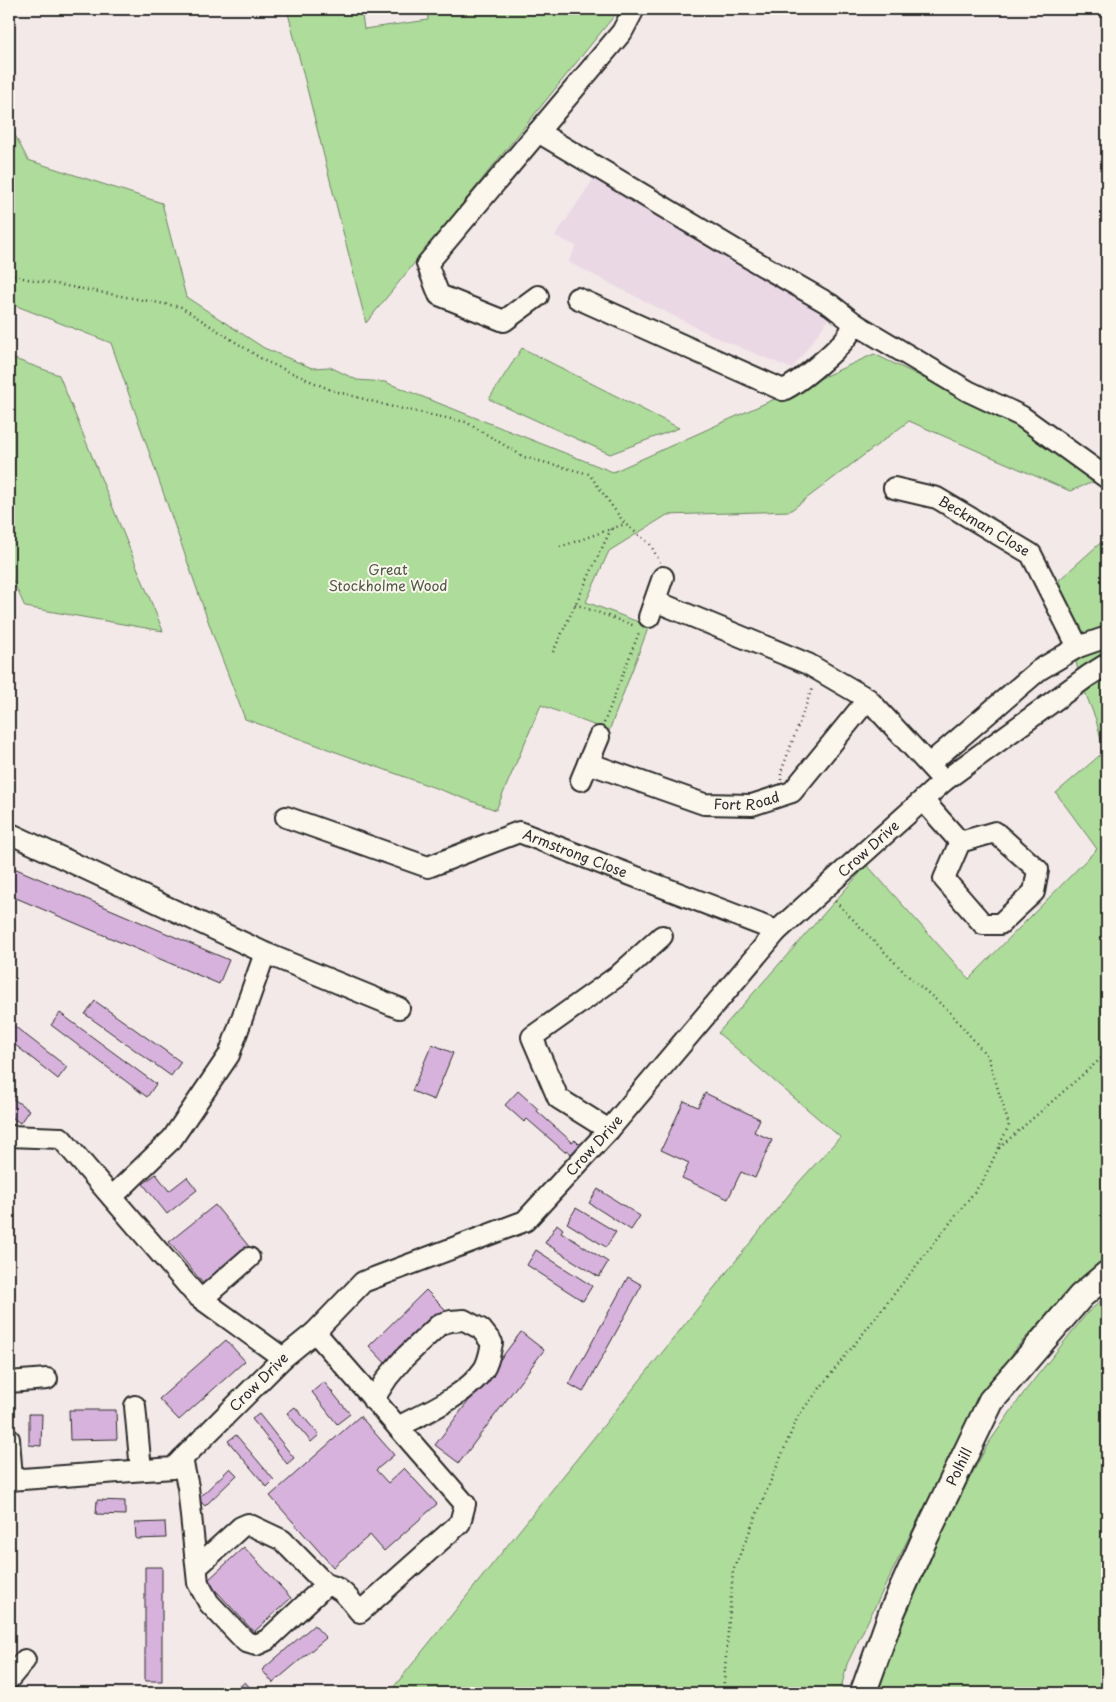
<svg xmlns="http://www.w3.org/2000/svg" width="1116" height="1702" viewBox="0 0 1116 1702" font-family="'Playpen Sans',sans-serif">
<style>
.built{fill:#ebd8e5}
.green{fill:#aedc9b;stroke:#6c8463}
.building{fill:#d6b2dc;stroke:#2b2b2b}
.lines{fill:none;stroke-linecap:round;stroke-linejoin:round}
.minor-casing{stroke:#2b2b2b;stroke-width:24}
.major-casing{stroke:#2b2b2b;stroke-width:29}
.path{stroke:#2b2b2b;stroke-width:2.5;stroke-dasharray:1 4;stroke-linecap:butt}
.minor{stroke:#fbf7ec;stroke-width:20}
.major{stroke:#fbf7ec;stroke-width:25}
.labels{text-anchor:middle;stroke-width:4;stroke-linejoin:round;paint-order:stroke}
.street-label{font-size:14px;fill:#2b2b2b;stroke:#fbf7ec}
.park-label{font-size:14px;fill:#4c5747;stroke:#fbf7ec}
</style>
<rect width="100%" height="100%" fill="#f4e9e9"/>
<filter id="ink" filterUnits="userSpaceOnUse"><feTurbulence type="fractalNoise" baseFrequency=".02" numOctaves="2"/><feDisplacementMap in="SourceGraphic" scale="10" xChannelSelector="R" yChannelSelector="G"/><feConvolveMatrix kernelMatrix="1 2 1 2 8 2 1 2 1" color-interpolation-filters="sRGB"/></filter>
<g filter="url(#ink)">
<path class="built" d="M597,174L832,315L792,369L715,337L568,262L576,246L555,236Z"/>
<path class="green" d="M287,9H361L364,29L428,20L427,9H618L614,16L366,323Z
M9,124L28,160L162,203L186,297L264,348L312,368L330,367L357,380L385,382L613,472L874,354L1107,466V477L1070,491L909,421L790,511L667,515L609,551L586,602L649,626L609,731L541,705L496,810L245,719L213,635L111,343L9,303Z
M522,348L679,428L610,454L489,399Z
M9,357L59,375L163,631L25,607L9,572Z
M1107,537V653L1078,671L1059,580Z
M1107,678V1258L1075,1285L1016,1348L965,1430L908,1539L847,1664L840,1693H389L799,1182L840,1137L718,1033L867,865L969,979L1097,849L1056,793L1106,750L1101,740L1096,720L1085,692Z
M1107,1296V1693H874L911,1601L953,1509L988,1444L1025,1391L1087,1313Z"/>
<path class="building" d="M14,868L229,960L219,984L9,895V881Z
M95,1001L181,1062L171,1076L85,1014Z
M60,1013L156,1084L147,1097L51,1025Z
M9,1022L67,1067L58,1079L9,1040Z
M432,1044L453,1053L434,1100L412,1091Z
M518,1091L538,1109L537,1111L572,1142L575,1140L581,1146L573,1155L566,1150L565,1152L527,1119L524,1122L505,1105Z
M705,1093L760,1119L754,1132L772,1140L755,1178L741,1172L728,1199L682,1178L689,1163L661,1150L684,1101L698,1107Z
M9,1096L29,1110L20,1123L9,1115Z
M156,1174L169,1191L187,1177L197,1190L167,1214L143,1184Z
M598,1189L640,1216L631,1230L589,1203Z
M215,1205L251,1249L205,1286L169,1242Z
M576,1208L616,1232L606,1247L567,1223Z
M557,1224L563,1229L561,1232L608,1262L599,1277L545,1243Z
M536,1250L592,1286L583,1301L527,1265Z
M628,1277L642,1285L583,1392L569,1384Z
M426,1290L447,1311L389,1367L369,1346Z
M521,1332L544,1350L459,1463L435,1445Z
M226,1340L245,1361L179,1420L159,1399Z
M324,1382L350,1414L337,1424L312,1392Z
M295,1407L319,1435L311,1442L287,1413Z
M69,1410H116L117,1439L70,1440Z
M29,1414H42L41,1446L29,1445Z
M259,1414L294,1458L287,1464L252,1419Z
M360,1416L394,1455L376,1470L388,1483L404,1468L437,1504L384,1551L370,1535L333,1567L270,1496Z
M236,1435L274,1480L267,1487L228,1441Z
M230,1468L237,1475L205,1506L198,1499Z
M97,1500L125,1501V1515L96,1514Z
M165,1522L166,1538L136,1539L135,1523Z
M244,1547L291,1598L254,1632L207,1581Z
M145,1567H162V1681H145Z
M314,1625L326,1638L273,1683L262,1670Z
M245,1682L255,1693H232Z"/>
<g class="lines">
<g class="minor-casing">
<g id="minor">
<path d="M538,132L739,252L831,305L854,323C852,326 851,330 849,334C839,349 799,383 783,390L577,298"/>
<path d="M538,296L504,321L439,295L427,264L622,32L634,9"/>
<path d="M854,323L968,391L1021,416L1107,478"/>
<path id="s1" d="M894,488L937,498L1031,554L1078,647"/>
<path d="M655,601L808,664L868,699L944,781"/>
<path d="M649,617L663,577"/>
<path id="s2" d="M588,763L704,804L752,805L792,792L868,699"/>
<path d="M929,764L1039,670L1078,647L1107,637"/>
<path d="M581,780L599,737"/>
<path d="M923,800L960,842"/>
<path id="s3" d="M286,817L428,867L519,832L777,931"/>
<path d="M995,832L1038,870L1034,892L1000,924H983L944,879L960,842Z"/>
<path d="M9,833L265,953"/>
<path d="M609,1130L558,1098L532,1037L619,975L662,936"/>
<path d="M9,1136L61,1138L196,1295L283,1358"/>
<path d="M112,1197L172,1139L229,1055L265,953L399,1008"/>
<path d="M202,1299L249,1258"/>
<path d="M9,1382L47,1379"/>
<path d="M373,1400L388,1377L404,1358L440,1324L451,1321L464,1320L481,1329L492,1343C490,1352 489,1361 484,1369C466,1396 426,1412 398,1427"/>
<path d="M135,1406L141,1470"/>
<path d="M9,1439L12,1479"/>
<path d="M182,1459L188,1487L198,1583L209,1603L246,1642L256,1645L267,1640L326,1585C341,1585 351,1602 360,1612L460,1523L465,1504L315,1332"/>
<path id="s4" d="M9,1480L173,1468L283,1358L315,1332L363,1282L525,1221L609,1130L777,931L944,781L1088,676L1107,664"/>
<path d="M197,1567L241,1527L248,1524L282,1540L326,1585"/>
<path d="M9,1679L25,1660"/>
</g>
</g>
<g class="major-casing">
<g id="major">
<path id="s5" d="M863,1693L892,1612L924,1540L991,1401L1081,1296L1107,1274"/>
</g>
</g>
<path class="path" d="M9,273L17,277L181,307L265,361L331,390L393,407L466,422L524,457L589,474L625,524L650,544L660,562
M560,547L625,524
M575,604L635,626
M553,652L611,529
M604,723L640,630
M781,780V772L813,686
M999,1148L1105,1055L1107,1050
M723,1693L733,1571L798,1416L983,1181L1009,1125L988,1057L948,1010L907,975L835,901"/>
<use href="#minor" class="minor"/>
<use href="#major" class="major"/>
</g>
</g>
<g class="labels">
<g class="street-label">
<text dy="5" stroke="none"><textPath href="#s1" startOffset="99">Beckman Close</textPath></text>
<text dy="5" stroke="none"><textPath href="#s2" startOffset="166">Fort Road</textPath></text>
<text dy="5" stroke="none"><textPath href="#s4" startOffset="1111">Crow Drive</textPath></text>
<text dy="5" stroke="none"><textPath href="#s3" startOffset="308">Armstrong Close</textPath></text>
<text dy="5" stroke="none"><textPath href="#s4" startOffset="706">Crow Drive</textPath></text>
<text dy="5" stroke="none"><textPath href="#s4" startOffset="286">Crow Drive</textPath></text>
<text dy="5" stroke="none"><textPath href="#s5" startOffset="246">Polhill</textPath></text>
</g>
<g class="park-label">
<text x="388" y="575">Great<tspan x="388" dy="16">Stockholme Wood</tspan></text>
</g>
</g>
<rect width="1116" height="1702" fill="none" stroke="#fbf7ec" stroke-width="30"/>
<rect x="15" y="15" width="1086" height="1672" fill="none" stroke="#2b2b2b" stroke-width="2" filter="url(#ink)"/>
</svg>
